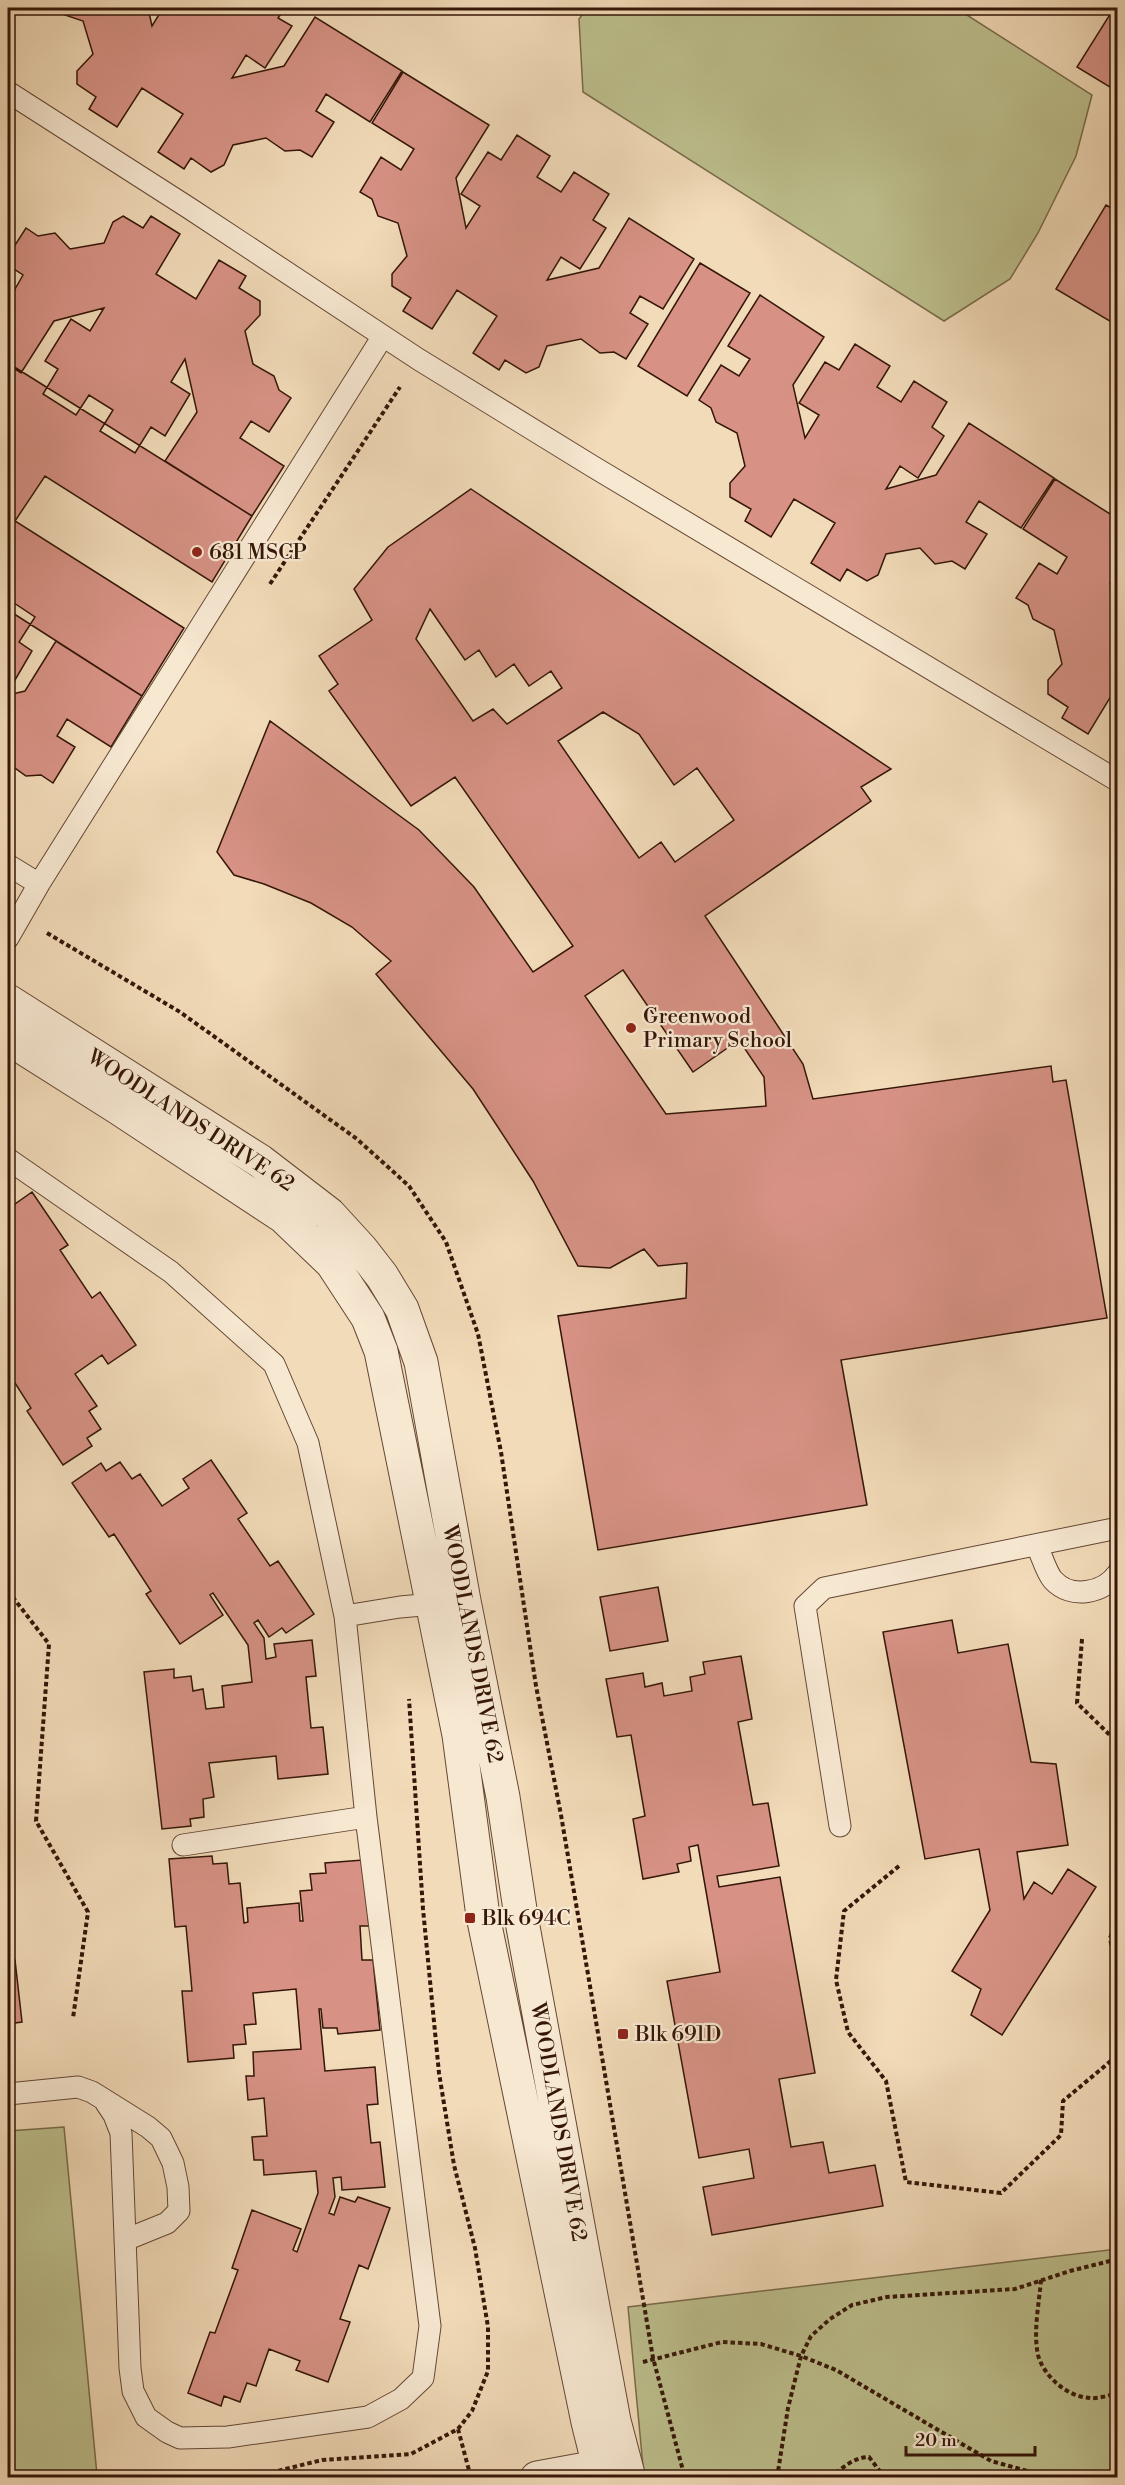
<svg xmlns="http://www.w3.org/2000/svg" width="1125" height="2485" viewBox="0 0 1125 2485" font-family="'Libre Bodoni',serif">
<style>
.green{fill:#bdc08e;stroke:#796b4b;stroke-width:1.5}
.building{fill:#d79285;stroke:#351608;stroke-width:1.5;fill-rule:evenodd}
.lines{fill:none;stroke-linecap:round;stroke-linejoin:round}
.service-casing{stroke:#644734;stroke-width:23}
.minor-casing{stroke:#644734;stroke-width:35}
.path{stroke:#351608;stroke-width:4;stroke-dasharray:4.5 3;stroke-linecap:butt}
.service{stroke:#f7e8d2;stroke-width:21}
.minor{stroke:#f7e8d2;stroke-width:33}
.poi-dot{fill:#8f2418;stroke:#f7e8d2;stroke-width:2}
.labels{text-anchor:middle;stroke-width:4.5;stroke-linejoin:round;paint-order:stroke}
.poi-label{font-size:21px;fill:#351608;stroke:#f7e8d2;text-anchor:start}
.street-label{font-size:21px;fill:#351608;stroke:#f7e8d2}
</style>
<rect width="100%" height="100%" fill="#f2dbb9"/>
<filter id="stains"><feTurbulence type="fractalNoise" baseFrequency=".00333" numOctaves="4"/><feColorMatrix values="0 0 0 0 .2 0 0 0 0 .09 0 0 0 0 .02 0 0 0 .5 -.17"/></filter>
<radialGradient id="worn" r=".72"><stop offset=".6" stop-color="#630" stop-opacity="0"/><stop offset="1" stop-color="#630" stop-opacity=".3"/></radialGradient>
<path class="green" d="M587,8H956L1092,95L1076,156L1038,233L1010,279L944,321L583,92L579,19Z
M64,2127L97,2475L8,2477V2131Z
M1117,2249V2477H644L628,2307Z"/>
<path class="building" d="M60,8H148L152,26L163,8H285L278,18L292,26L265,68L246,55L232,78L284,66L315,17L402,71L370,122L326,94L316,111L334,122L312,157L300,150L285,151L266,138L233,145L224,165L211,172L191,158L184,169L158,152L183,114L142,88L117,127L89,109L96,97L77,84V71L93,54L83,21L62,14Z
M1114,8H1118V92L1077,67Z
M403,72L489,125L456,178L466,228L480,206L461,194L488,152L501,160L517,135L550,156L537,177L561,192L574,172L609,194L593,220L606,228L580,269L561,257L547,280L599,268L629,218L694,259L663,309L640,296L630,313L648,324L626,359L614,352L600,353L581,339L547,346L539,367L526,373L505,360L499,370L473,353L497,316L457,290L432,329L403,311L411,298L392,286V274L407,256L398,223L378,216L372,199L360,192L381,157L401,170L414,149L372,123Z
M1106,205L1118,212V326L1056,289Z
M123,216L143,228L151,216L180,234L156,274L196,299L219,260L246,276L239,288L260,301V315L245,331L253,364L274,376L279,390L291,398L269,432L251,421L240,438L284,466L252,516L165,461L197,412L185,359L171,382L190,394L165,436L151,427L135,453L100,431L113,410L89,395L76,415L43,394L58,369L45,361L71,319L90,331L104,308L54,321L21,373L8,364V294L11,296L23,275L8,265V256L26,228L38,236L55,233L70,249L104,243L113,222Z
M700,263L750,293L687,396L638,366Z
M760,295L824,337L793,385L805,438L819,415L799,403L825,362L839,370L855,344L890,366L877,387L901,402L914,381L947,402L932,427L944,436L918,478L900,466L886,489L936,475L969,423L1054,478L1021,528L979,501L966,522L987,534L965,569L952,561L935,564L920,548L886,554L878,575L867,581L847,569L840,581L811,563L835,523L794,499L771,537L745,521L751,509L730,497V483L745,466L737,433L716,422L711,408L699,400L721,365L739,376L750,359L728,346Z
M8,363L252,516L212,582L45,476L15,521L184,628L142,696L8,610Z
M1055,479L1118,519V572L1110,583L1118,615V700L1111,696L1088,734L1062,718L1068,707L1048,694V680L1062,664L1054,630L1033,619L1028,605L1016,598L1039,563L1057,574L1067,557L1023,529Z
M471,489L891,769L861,787L871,801L705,916L803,1064L813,1099L1051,1066L1053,1082L1066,1080L1107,1318L841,1360L867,1505L598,1550L558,1316L686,1298L687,1263L658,1266L644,1249L610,1268L578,1266L533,1181L473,1089L376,974L391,961L352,927L311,903L264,884L234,875L217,852L270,721L419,830L474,887L533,972L573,946L455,777L411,806L329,691L338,684L319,656L372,620L354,589L388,547ZM430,609L465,660L479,650L496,677L514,664L529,686L551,671L562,688L507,724L493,709L473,721L416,639ZM603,712L639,734L674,785L697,768L734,820L675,862L661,842L639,858L558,741ZM623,970L693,1072L739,1040L764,1077L766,1106L666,1114L585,996Z
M8,599L35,617L19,642L32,651L8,692Z
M56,641L142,696L111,747L67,719L57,736L75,747L53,783L41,775L26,776L8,763V695L25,691Z
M32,1192L68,1245L60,1250L92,1298L100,1292L136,1345L108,1364L102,1355L75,1374L97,1406L89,1411L101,1429L87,1438L92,1446L63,1465L27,1411L31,1408L8,1372V1292L10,1296L13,1294L8,1285V1209Z
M211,1460L247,1513L238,1519L270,1566L278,1561L314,1614L286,1633L282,1628L269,1637L258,1620L254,1623L264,1638L266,1659L276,1657L274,1644L312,1640L316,1676L306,1677L311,1728L323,1727L328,1774L278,1779L276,1756L209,1763L214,1797L203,1799L204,1817L190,1819L191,1826L162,1829L144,1672L174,1669V1678L191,1676L193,1691L203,1689L206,1709L224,1707L222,1686L252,1682L248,1645L213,1593L210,1595L223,1615L180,1644L146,1594L151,1591L114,1534L109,1537L72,1483L101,1463L106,1471L120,1462L132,1479L140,1474L162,1506L189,1488L183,1479Z
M658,1587L668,1641L610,1651L600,1597Z
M952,1620L958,1653L1008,1644L1031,1762L1056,1764L1068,1845L1017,1852L1024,1899L1034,1882L1052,1894L1068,1869L1096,1887L1002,2035L971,2015L981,1989L952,1971L990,1910L979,1849L925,1859L883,1632Z
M741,1656L752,1719L738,1722L753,1805L768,1803L779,1866L717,1876L719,1887L780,1877L815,2073L779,2079L791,2147L823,2142L829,2173L875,2165L883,2206L712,2235L703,2187L754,2178L749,2149L699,2158L667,1981L720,1972L698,1845L689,1847L691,1861L677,1864L679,1872L643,1879L633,1819L645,1816L631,1735L617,1737L606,1679L643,1673L645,1687L662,1683L664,1696L692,1691L690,1677L705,1674L703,1662Z
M212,1856L213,1864L227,1863L229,1884L240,1883L244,1923L248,1922L247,1908L299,1903L300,1921H303L300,1891L312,1890L310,1874L326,1873L325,1863L363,1860L369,1926H360L362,1960H373L380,2030L338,2034L337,2028H323L321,2009H319L325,2071L375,2067L378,2104L367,2105L371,2143L380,2142L385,2187L342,2190L341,2177L333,2178L335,2197L329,2213L334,2215L340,2197L355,2202L358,2197L390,2208L368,2269L359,2265L340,2319L350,2322L328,2382L296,2370L300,2361L269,2349L256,2386L247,2383L240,2402L224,2396L221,2406L188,2393L210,2332L215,2333L238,2270L232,2268L252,2210L301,2229L293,2250L297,2252L318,2193L316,2171L264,2175L263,2160H254L252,2137L267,2136L264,2098L248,2100L246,2076H254L253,2052L301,2049L296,1989L253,1993L256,2024L244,2025L246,2044L233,2045L234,2058L188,2062L182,1991H192L186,1926L175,1927L169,1859Z
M8,1960H15L22,2022L8,2024Z"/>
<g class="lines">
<g class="service-casing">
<path id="service" d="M8,92L189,208L418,359L592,466L1118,781
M8,865L39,884
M8,938L39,884L383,336
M8,1159L171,1272L274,1364L308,1443L345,1616L366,1817L430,2326L423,2378L401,2399L368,2417L228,2437L180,2438L167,2432L146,2417L133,2391L130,2368L121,2133L114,2115L106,2103
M1037,1546C1042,1556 1046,1572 1053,1580C1071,1600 1104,1593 1118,1573
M345,1616L400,1607L445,1603
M840,1826L805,1606L824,1588L1118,1528
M183,1845L366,1817
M8,2094L78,2087L92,2092L148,2127L161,2138L173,2163L178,2187L179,2211L167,2223L125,2240"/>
</g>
<g class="minor-casing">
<path id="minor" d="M8,1001L260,1161L329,1214L361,1249L382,1276L402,1309L421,1362L464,1601L503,1797L521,1916L614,2421L629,2478
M8,1038L117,1107L284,1217L332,1263L368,1318L381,1351L459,1735L483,1916L588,2422L602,2478
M537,2478L619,2463"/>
</g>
<path class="path" d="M270,584L400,387
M47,933L180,1012L357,1139L409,1186L446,1242L478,1334L501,1452L536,1686L561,1815L653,2358L685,2478
M8,1591L49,1644L36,1821L88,1912L73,2018
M1082,1639L1077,1703L1118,1743
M899,1866L844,1911L836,1980L848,2032L886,2081L906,2182L1001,2193L1061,2135L1063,2101L1118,2055
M1118,1920L1110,1938L1118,1982
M1041,2280C1039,2305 1033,2331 1038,2355C1044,2377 1068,2397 1090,2398C1098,2399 1110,2395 1118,2393
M643,2362L722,2342L761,2344L801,2356L836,2370L991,2461L1031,2472L1062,2478
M458,2429L471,2478
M249,2478L322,2460L411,2454L458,2429L472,2411L488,2371V2327L475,2248L454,2165L439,2073L423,1909L409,1699
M777,2478L788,2408L801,2356L811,2336L830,2319L852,2305L887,2297L1015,2289L1070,2271L1118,2259
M830,2478C842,2468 854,2457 869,2457L885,2478
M1083,2478H1114"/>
<use href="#service" class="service"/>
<use href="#minor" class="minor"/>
</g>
<g class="poi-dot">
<circle cx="197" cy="552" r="6"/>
<circle cx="631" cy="1028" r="6"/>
<rect x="464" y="1912" width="12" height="12" rx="3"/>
<rect x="617" y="2028" width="12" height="12" rx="3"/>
</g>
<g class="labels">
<g class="poi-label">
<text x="209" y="559">681 MSCP</text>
<text x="643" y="1023">Greenwood<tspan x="643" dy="24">Primary School</tspan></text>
<text x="482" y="1925">Blk 694C</text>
<text x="635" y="2041">Blk 691D</text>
</g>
<g class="street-label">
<text transform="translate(191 1120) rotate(33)" y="7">WOODLANDS DRIVE 62</text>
<text transform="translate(473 1644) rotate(79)" y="7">WOODLANDS DRIVE 62</text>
<text transform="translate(559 2122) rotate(80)" y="7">WOODLANDS DRIVE 62</text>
</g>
</g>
<rect width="1125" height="2485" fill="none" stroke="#f2dbb9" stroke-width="30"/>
<rect x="9" y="9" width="1107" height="2467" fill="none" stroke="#351608" stroke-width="3"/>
<rect x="15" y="15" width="1095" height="2455" fill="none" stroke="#351608" stroke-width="1.5"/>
<path d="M906 2446v9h129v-9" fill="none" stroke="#351608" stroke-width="3"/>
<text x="915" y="2446" font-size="18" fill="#351608" stroke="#f7e8d2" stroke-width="4.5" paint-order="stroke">20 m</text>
<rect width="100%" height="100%" filter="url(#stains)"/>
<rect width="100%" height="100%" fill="url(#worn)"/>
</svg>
